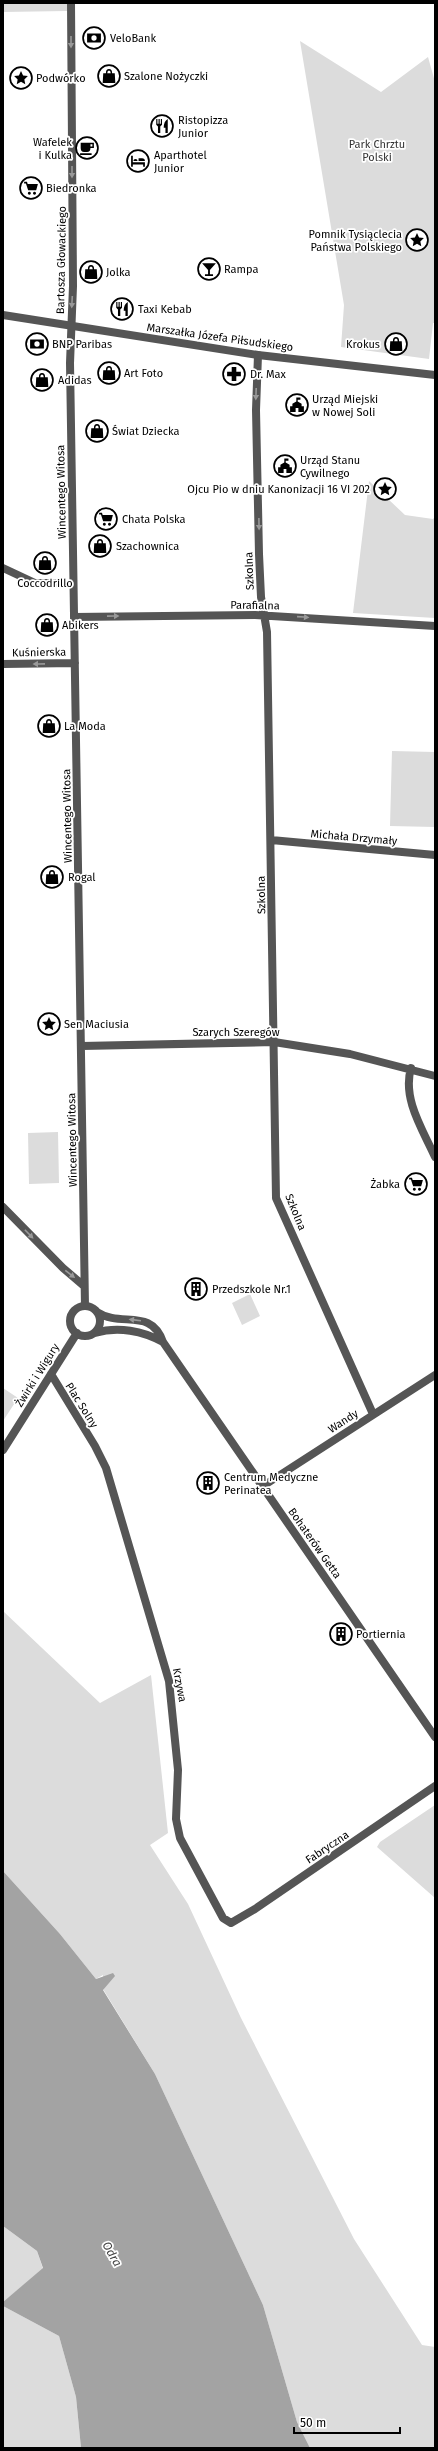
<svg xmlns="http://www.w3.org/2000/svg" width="438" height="2451" viewBox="0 0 438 2451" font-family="'Fira Sans',sans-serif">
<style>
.green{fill:#dcdcdc}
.water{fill:#a3a3a3}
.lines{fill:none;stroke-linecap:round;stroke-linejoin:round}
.pedestrian{stroke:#555;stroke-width:8}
.minor{stroke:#555;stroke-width:8}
.tertiary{stroke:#555;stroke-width:8}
.oneway{fill:#999}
.labels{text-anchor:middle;stroke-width:3.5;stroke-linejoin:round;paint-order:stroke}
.poi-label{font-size:11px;fill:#000;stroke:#fff;text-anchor:start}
.park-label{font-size:11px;fill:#333;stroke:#fff}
.street-label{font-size:11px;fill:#000;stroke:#fff}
.water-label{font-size:12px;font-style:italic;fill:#444;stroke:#fff}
</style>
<rect width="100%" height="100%" fill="#fff"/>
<path class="green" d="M3,3H67V11L3,12Z
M300,41L381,92L428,57L435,82V323H433L429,359L341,347L344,305Z
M369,481L405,515L433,519L435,517V618L353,613Z
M392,751L435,752V827L390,826Z
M58,1132L59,1183L29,1184L28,1133Z
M250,1294L260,1316L242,1325L232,1303Z
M3,1388L18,1398L3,1421Z
M3,1611L100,1703L151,1675L168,1833L150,1845L188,1904L241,2018L354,2239L422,2345L435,2347V2448H310L297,2422L263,2305L155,2074L103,1989V1975L96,1979L60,1934L3,1871Z
M435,1805V1898L377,1847L380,1842Z
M3,2226L37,2251L43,2269L3,2302Z
M3,2306L59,2336L76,2397L81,2448H3Z"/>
<path class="water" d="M3,1871L60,1934L96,1979L113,1973L115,1976L103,1990L155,2074L263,2305L297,2422L310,2448H81L76,2397L59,2336L3,2306V2302L43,2268L37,2251L3,2226Z"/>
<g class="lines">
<path class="pedestrian" d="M3,568L35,583H58"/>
<path class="minor" d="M71,3L73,286L70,363L85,1306
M258,355L256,410L259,554L261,597L267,632L276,1198L373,1414
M74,617L255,615L435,626
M3,664L75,663
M271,840L435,855
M82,1046L274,1042L350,1054L435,1076
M411,1068C402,1099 423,1130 435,1157
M3,1207L63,1268L84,1286
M70 1321a15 15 0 1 1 30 0a15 15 0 1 1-30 0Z
M97,1312C121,1328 151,1307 163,1342L435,1737
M95,1333C118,1326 143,1331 163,1342
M51,1374L95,1446L106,1468L169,1681L178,1770L176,1819L180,1838L223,1918L231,1923L255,1909L435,1786
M3,1450L77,1333
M263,1486L435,1375"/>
<path class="tertiary" d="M3,315L258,355L435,375"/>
</g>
<defs><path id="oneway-solid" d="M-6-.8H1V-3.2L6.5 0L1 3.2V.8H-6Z"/></defs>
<g class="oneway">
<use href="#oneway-solid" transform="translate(71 42) rotate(90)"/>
<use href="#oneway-solid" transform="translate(72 172) rotate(90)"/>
<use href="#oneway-solid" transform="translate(72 302) rotate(93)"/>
<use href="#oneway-solid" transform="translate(256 394) rotate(92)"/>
<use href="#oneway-solid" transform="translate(259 524) rotate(89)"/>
<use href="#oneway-solid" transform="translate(113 616) rotate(-1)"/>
<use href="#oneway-solid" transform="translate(303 617) rotate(4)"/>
<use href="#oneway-solid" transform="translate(39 664) rotate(179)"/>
<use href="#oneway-solid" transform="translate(29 1234) rotate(46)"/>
<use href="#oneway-solid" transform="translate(70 1274) rotate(38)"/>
<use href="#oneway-solid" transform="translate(135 1320) rotate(-173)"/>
</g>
<defs>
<g id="bank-ring" transform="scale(1.15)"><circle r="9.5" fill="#fff" stroke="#000" stroke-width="1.5"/><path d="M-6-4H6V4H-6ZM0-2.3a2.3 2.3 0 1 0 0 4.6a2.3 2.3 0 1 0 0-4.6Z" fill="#000"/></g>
<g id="shop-ring" transform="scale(1.15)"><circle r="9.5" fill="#fff" stroke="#000" stroke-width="1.5"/><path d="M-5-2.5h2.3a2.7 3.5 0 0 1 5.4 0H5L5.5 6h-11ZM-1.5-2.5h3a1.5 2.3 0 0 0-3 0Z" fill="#000"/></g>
<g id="sight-ring" transform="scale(1.15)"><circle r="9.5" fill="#fff" stroke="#000" stroke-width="1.5"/><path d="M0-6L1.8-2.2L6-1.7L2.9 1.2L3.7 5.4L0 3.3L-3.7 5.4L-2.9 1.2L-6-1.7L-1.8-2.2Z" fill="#000"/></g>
<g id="restaurant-ring" transform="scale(1.15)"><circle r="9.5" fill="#fff" stroke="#000" stroke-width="1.5"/><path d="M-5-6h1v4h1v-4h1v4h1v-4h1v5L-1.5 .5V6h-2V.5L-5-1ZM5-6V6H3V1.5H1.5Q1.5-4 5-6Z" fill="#000"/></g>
<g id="cafe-ring" transform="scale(1.15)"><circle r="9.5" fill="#fff" stroke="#000" stroke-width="1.5"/><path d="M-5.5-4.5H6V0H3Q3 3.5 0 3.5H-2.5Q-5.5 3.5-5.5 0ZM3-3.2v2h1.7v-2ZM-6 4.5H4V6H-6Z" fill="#000"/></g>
<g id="hotel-ring" transform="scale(1.15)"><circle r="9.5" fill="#fff" stroke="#000" stroke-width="1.5"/><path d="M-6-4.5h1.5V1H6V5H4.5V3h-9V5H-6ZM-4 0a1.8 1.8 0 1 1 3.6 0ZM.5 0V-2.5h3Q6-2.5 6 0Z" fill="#000"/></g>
<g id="supermarket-ring" transform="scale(1.15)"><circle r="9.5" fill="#fff" stroke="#000" stroke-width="1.5"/><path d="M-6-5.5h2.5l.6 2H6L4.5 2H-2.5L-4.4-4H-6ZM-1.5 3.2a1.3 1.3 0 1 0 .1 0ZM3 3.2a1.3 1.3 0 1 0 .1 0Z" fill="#000"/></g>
<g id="bar-ring" transform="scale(1.15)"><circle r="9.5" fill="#fff" stroke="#000" stroke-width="1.5"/><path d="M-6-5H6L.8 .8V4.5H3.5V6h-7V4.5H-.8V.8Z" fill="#000"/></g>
<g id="pharmacy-ring" transform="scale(1.15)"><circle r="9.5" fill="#fff" stroke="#000" stroke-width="1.5"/><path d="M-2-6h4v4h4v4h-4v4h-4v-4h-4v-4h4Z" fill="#000"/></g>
<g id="civic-ring" transform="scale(1.15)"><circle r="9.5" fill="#fff" stroke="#000" stroke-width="1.5"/><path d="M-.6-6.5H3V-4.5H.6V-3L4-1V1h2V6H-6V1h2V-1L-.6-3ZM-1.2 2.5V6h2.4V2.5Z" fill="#000"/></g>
<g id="building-ring" transform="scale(1.15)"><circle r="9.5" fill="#fff" stroke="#000" stroke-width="1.5"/><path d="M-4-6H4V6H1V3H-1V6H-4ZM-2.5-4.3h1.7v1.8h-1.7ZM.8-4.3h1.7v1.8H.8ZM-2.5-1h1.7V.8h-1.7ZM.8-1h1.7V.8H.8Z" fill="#000"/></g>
</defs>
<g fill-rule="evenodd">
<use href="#bank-ring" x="94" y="38"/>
<use href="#shop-ring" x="109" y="76"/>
<use href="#sight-ring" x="21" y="78"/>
<use href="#restaurant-ring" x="162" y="126"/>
<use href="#cafe-ring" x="87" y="148"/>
<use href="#hotel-ring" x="138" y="161"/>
<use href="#supermarket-ring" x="31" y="188"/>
<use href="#sight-ring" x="417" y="240"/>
<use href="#bar-ring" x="209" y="269"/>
<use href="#shop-ring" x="91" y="272"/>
<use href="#restaurant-ring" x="122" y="309"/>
<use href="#bank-ring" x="37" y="344"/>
<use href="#shop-ring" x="396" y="344"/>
<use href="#shop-ring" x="109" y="373"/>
<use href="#pharmacy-ring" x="234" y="374"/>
<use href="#shop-ring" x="42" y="380"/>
<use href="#civic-ring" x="297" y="405"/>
<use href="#shop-ring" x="97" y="431"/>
<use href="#civic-ring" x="285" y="466"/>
<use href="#sight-ring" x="385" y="489"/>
<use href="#supermarket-ring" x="106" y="519"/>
<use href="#shop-ring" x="100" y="546"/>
<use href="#shop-ring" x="45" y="563"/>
<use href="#shop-ring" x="47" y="625"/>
<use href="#shop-ring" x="49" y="726"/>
<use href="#shop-ring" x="52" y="877"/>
<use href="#sight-ring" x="49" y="1024"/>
<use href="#supermarket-ring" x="416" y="1184"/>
<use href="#building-ring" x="196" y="1289"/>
<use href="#building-ring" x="208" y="1483"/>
<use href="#building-ring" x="341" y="1634"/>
</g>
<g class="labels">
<g class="poi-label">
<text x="110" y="42">VeloBank</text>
<text x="124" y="80">Szalone Nożyczki</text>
<text x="36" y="82">Podwórko</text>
<text x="178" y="124">Ristopizza<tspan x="178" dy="13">Junior</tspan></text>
<text x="72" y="146" text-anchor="end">Wafelek<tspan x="72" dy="13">i Kulka</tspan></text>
<text x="154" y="159">Aparthotel<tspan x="154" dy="13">Junior</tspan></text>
<text x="46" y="192">Biedronka</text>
<text x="402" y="238" text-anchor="end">Pomnik Tysiąclecia<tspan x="402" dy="13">Państwa Polskiego</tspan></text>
<text x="224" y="273">Rampa</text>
<text x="106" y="276">Jolka</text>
<text x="138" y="313">Taxi Kebab</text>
<text x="52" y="348">BNP Paribas</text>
<text x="380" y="348" text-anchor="end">Krokus</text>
<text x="124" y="377">Art Foto</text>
<text x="250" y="378">Dr. Max</text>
<text x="58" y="384">Adidas</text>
<text x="312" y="403">Urząd Miejski<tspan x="312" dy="13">w Nowej Soli</tspan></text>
<text x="112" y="435">Świat Dziecka</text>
<text x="300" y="464">Urząd Stanu<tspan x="300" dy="13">Cywilnego</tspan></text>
<text x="370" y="493" text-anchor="end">Ojcu Pio w dniu Kanonizacji 16 VI 202</text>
<text x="122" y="523">Chata Polska</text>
<text x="116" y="550">Szachownica</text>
<text x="45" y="587" text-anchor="middle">Coccodrillo</text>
<text x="62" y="629">Abikers</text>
<text x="64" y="730">La Moda</text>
<text x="68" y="881">Rogal</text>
<text x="64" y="1028">Sen Maciusia</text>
<text x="400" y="1188" text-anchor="end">Żabka</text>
<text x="212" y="1293">Przedszkole Nr.1</text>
<text x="224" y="1481">Centrum Medyczne<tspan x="224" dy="13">Perinatea</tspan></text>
<text x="356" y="1638">Portiernia</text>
</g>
<g class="park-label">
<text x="377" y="148">Park Chrztu<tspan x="377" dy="13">Polski</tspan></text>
</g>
<g class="street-label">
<text transform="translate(61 260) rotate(-89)" y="4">Bartosza Głowackiego</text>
<text transform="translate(220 337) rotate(8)" y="4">Marszałka Józefa Piłsudskiego</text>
<text transform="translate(61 492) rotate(-91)" y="4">Wincentego Witosa</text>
<text transform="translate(249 571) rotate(-92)" y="4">Szkolna</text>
<text transform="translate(255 605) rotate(1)" y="4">Parafialna</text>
<text transform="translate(39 652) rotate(-1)" y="4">Kuśnierska</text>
<text transform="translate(67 816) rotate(-91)" y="4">Wincentego Witosa</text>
<text transform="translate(354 837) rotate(5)" y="4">Michała Drzymały</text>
<text transform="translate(261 895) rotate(-91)" y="4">Szkolna</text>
<text x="236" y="1036">Szarych Szeregów</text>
<text transform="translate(72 1140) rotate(-91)" y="4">Wincentego Witosa</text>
<text transform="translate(296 1212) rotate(68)" y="4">Szkolna</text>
<text transform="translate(37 1375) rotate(-58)" y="4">Żwirki i Wigury</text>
<text transform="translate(82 1405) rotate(58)" y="4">Plac Solny</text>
<text transform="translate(343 1421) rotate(-33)" y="4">Wandy</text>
<text transform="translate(315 1543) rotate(55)" y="4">Bohaterów Getta</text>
<text transform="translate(180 1685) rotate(79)" y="4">Krzywa</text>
<text transform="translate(327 1847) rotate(-34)" y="4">Fabryczna</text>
</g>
<g class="water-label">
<text transform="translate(112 2254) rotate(60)" y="4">Odra</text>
</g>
</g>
<rect width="438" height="2451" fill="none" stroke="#000000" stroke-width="8"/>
<path d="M294 2427v6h106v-6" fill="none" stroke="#000000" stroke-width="2"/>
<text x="300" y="2427" font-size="12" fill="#000000" stroke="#ffffff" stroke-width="3" paint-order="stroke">50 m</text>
</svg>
